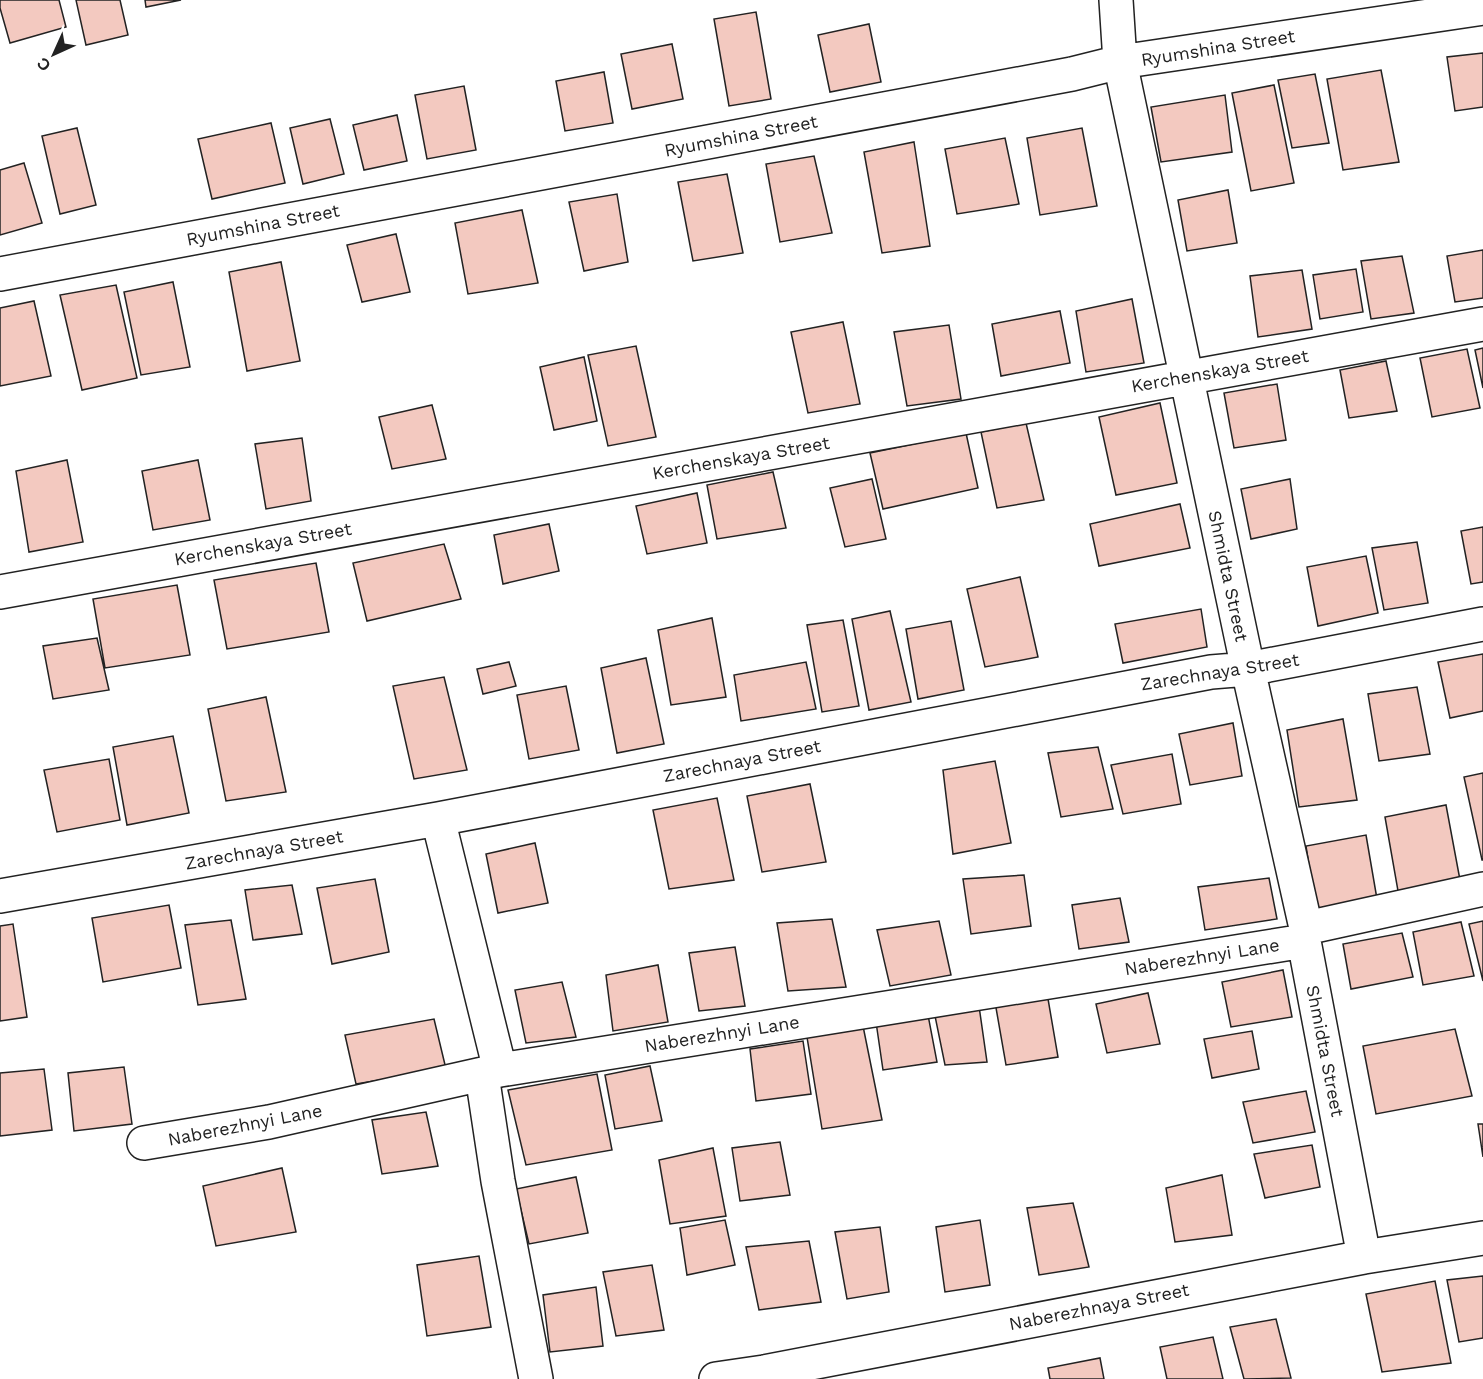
<svg xmlns="http://www.w3.org/2000/svg" width="1483" height="1379" viewBox="0 0 1483 1379" font-family="'Work Sans',sans-serif">
<style>
.building{fill:#f3c9c0;stroke:#222;stroke-width:1.5}
.lines{fill:none;stroke-linecap:round;stroke-linejoin:round}
.minor-casing{stroke:#222;stroke-width:36}
.minor{stroke:#fff;stroke-width:33}
.labels{text-anchor:middle;stroke-width:4.5;stroke-linejoin:round;paint-order:stroke}
.street-label{font-size:18px;fill:#222;stroke:#fff}
</style>
<rect width="100%" height="100%" fill="#fff"/>
<path class="building" d="M0,0H59L66,27L10,43L0,8Z
M76,0H120L128,35L86,45Z
M145,0H181L146,7Z
M756,12L771,99L729,106L714,19Z
M869,24L881,82L830,92L818,35Z
M672,44L683,99L632,109L621,54Z
M1483,53V107L1455,111L1447,57Z
M1381,70L1399,162L1343,170L1327,79Z
M604,72L613,123L565,131L556,81Z
M1315,74L1329,143L1292,148L1278,80Z
M1274,85L1294,183L1251,191L1232,93Z
M464,86L476,150L427,159L415,95Z
M1225,95L1232,152L1161,162L1151,107Z
M397,115L407,161L364,170L353,125Z
M330,119L344,174L303,184L290,128Z
M271,123L285,183L212,199L198,139Z
M77,128L96,205L60,214L42,136Z
M1082,128L1097,206L1040,215L1027,138Z
M1005,138L1019,204L957,214L945,149Z
M914,142L930,246L882,253L864,152Z
M814,156L832,233L780,242L766,164Z
M24,163L42,223L0,235V170Z
M727,174L743,253L693,261L678,182Z
M1228,190L1237,243L1187,251L1178,200Z
M617,194L628,262L584,271L569,202Z
M522,210L538,283L468,294L455,223Z
M396,234L410,292L362,302L347,245Z
M1483,250V298L1455,302L1447,256Z
M1402,256L1414,313L1371,319L1361,261Z
M281,262L300,361L247,371L229,272Z
M1356,269L1363,312L1320,319L1313,275Z
M1302,270L1312,329L1258,337L1250,276Z
M173,282L190,367L141,375L124,292Z
M116,285L137,378L82,390L60,295Z
M1132,299L1144,363L1086,372L1076,311Z
M34,301L51,376L0,386V308Z
M1060,311L1070,363L1001,376L992,324Z
M843,322L860,404L808,413L791,332Z
M949,325L961,399L907,406L894,332Z
M636,346L656,437L608,446L588,355Z
M1483,348V388L1475,350Z
M1467,349L1480,408L1432,417L1420,358Z
M584,357L597,421L554,430L540,367Z
M1386,361L1397,411L1349,418L1340,370Z
M1277,384L1286,440L1234,448L1224,393Z
M1160,403L1177,483L1116,495L1099,417Z
M432,405L446,459L392,469L379,417Z
M1026,423L1044,500L997,508L981,432Z
M966,433L978,488L883,509L870,453Z
M302,438L311,501L266,509L255,444Z
M67,460L83,542L29,552L16,471Z
M198,460L210,520L153,530L142,471Z
M773,472L786,528L717,539L707,485Z
M872,479L886,539L845,547L830,488Z
M1290,479L1297,529L1251,539L1241,489Z
M697,493L707,543L647,554L636,506Z
M1180,504L1190,548L1099,566L1090,524Z
M549,524L559,571L503,584L494,535Z
M1483,527V582L1471,584L1461,531Z
M1417,542L1428,603L1384,610L1372,548Z
M444,544L461,599L367,621L353,563Z
M1366,556L1378,613L1318,626L1307,567Z
M316,563L329,632L227,649L214,580Z
M1020,577L1038,657L985,667L967,589Z
M177,585L190,655L105,668L93,599Z
M1201,609L1207,647L1123,663L1115,624Z
M890,611L911,702L869,710L852,619Z
M712,618L726,697L671,705L658,630Z
M843,620L859,706L822,712L807,625Z
M951,621L964,690L918,699L906,629Z
M97,638L109,690L53,699L43,646Z
M1483,654V711L1450,718L1438,662Z
M646,658L664,744L617,753L601,668Z
M509,662L516,686L483,694L477,669Z
M806,662L816,709L741,721L734,675Z
M444,677L467,770L414,779L393,686Z
M566,686L579,750L529,759L517,695Z
M1417,687L1430,754L1379,761L1368,694Z
M266,697L286,792L226,801L208,709Z
M1343,719L1357,800L1299,807L1287,730Z
M1233,723L1242,776L1190,785L1179,734Z
M173,736L189,813L127,825L113,747Z
M1098,747L1113,809L1061,817L1048,753Z
M1172,754L1181,804L1123,814L1111,765Z
M109,759L120,820L57,832L44,770Z
M995,761L1011,843L953,854L943,770Z
M1483,773V860H1482L1464,777Z
M810,784L826,862L762,872L747,796Z
M717,798L734,880L669,889L653,810Z
M1446,805L1460,880L1398,891L1385,817Z
M1366,835L1377,899L1316,910L1306,846Z
M535,843L548,903L498,913L486,854Z
M1024,875L1031,926L971,934L963,879Z
M1269,878L1277,919L1205,930L1198,887Z
M375,879L389,952L332,964L317,888Z
M292,885L302,934L253,940L245,890Z
M1120,898L1129,942L1079,949L1072,905Z
M169,905L181,968L103,982L92,918Z
M832,919L846,987L788,991L777,923Z
M231,920L246,999L198,1005L185,925Z
M939,921L951,975L890,986L877,930Z
M1483,921V981L1469,924Z
M1461,922L1474,976L1423,985L1413,932Z
M13,924L27,1017L0,1021V926Z
M1402,933L1413,977L1351,989L1343,944Z
M735,947L745,1006L699,1011L689,953Z
M658,965L668,1022L613,1031L606,975Z
M1283,970L1292,1017L1231,1027L1222,982Z
M562,982L576,1037L526,1043L515,990Z
M1047,993L1058,1057L1006,1065L995,1002Z
M1148,993L1160,1044L1107,1053L1096,1004Z
M979,1006L987,1062L945,1065L934,1011Z
M928,1015L937,1062L883,1070L876,1022Z
M434,1019L446,1069L356,1084L345,1035Z
M863,1026L882,1120L822,1129L807,1037Z
M1455,1029L1472,1096L1376,1114L1363,1046Z
M1252,1031L1259,1069L1212,1078L1204,1039Z
M803,1041L811,1094L756,1101L750,1049Z
M650,1066L662,1121L615,1129L605,1075Z
M124,1067L132,1124L74,1131L68,1073Z
M44,1069L52,1130L0,1136V1073Z
M597,1074L612,1150L526,1165L508,1090Z
M1306,1091L1315,1132L1253,1143L1243,1102Z
M426,1112L438,1166L382,1174L372,1120Z
M1478,1124H1483V1157Z
M780,1142L790,1195L740,1201L732,1148Z
M1312,1145L1320,1187L1265,1198L1254,1154Z
M713,1148L726,1216L670,1224L659,1160Z
M282,1168L296,1232L216,1246L203,1186Z
M1222,1175L1232,1235L1175,1242L1166,1188Z
M576,1177L588,1233L529,1244L516,1189Z
M1073,1203L1089,1267L1039,1275L1027,1208Z
M725,1220L735,1265L687,1275L680,1228Z
M980,1220L990,1285L945,1292L936,1227Z
M880,1227L889,1292L847,1299L835,1232Z
M809,1241L821,1302L759,1310L746,1247Z
M479,1256L491,1327L427,1336L417,1265Z
M652,1265L664,1330L616,1336L603,1272Z
M1483,1276V1338L1459,1342L1447,1280Z
M1435,1281L1451,1363L1382,1372L1366,1294Z
M596,1287L603,1346L550,1352L543,1295Z
M1276,1319L1291,1378L1244,1379L1230,1327Z
M1213,1337L1223,1379H1167L1160,1347Z
M1100,1358L1104,1379H1050L1048,1368Z"/>
<g class="lines">
<g class="minor-casing">
<path id="minor" d="M1116,0L1120,62L1248,669L1306,928L1304,941L1364,1257
M0,274L1072,74L1120,62L1483,8
M0,592L1483,324
M438,819L500,1070
M0,896L438,819L1211,672L1248,669L1483,624
M1306,928L1483,889
M482,1075L498,1181L536,1379
M144,1143L269,1122L500,1070L1304,941
M716,1379L764,1372L1364,1257L1483,1238"/>
</g>
<use href="#minor" class="minor"/>
</g>
<g class="labels">
<g class="street-label">
<text transform="translate(1218 48) rotate(-9)" y="6">Ryumshina Street</text>
<text transform="translate(741 136) rotate(-11)" y="6">Ryumshina Street</text>
<text transform="translate(263 225) rotate(-11)" y="6">Ryumshina Street</text>
<text transform="translate(1220 371) rotate(-10)" y="6">Kerchenskaya Street</text>
<text transform="translate(741 458) rotate(-10)" y="6">Kerchenskaya Street</text>
<text transform="translate(263 544) rotate(-10)" y="6">Kerchenskaya Street</text>
<text transform="translate(1228 576) rotate(78)" y="6">Shmidta Street</text>
<text transform="translate(1220 672) rotate(-9)" y="6">Zarechnaya Street</text>
<text transform="translate(742 761) rotate(-11)" y="6">Zarechnaya Street</text>
<text transform="translate(264 850) rotate(-10)" y="6">Zarechnaya Street</text>
<text transform="translate(1202 957) rotate(-9)" y="6">Naberezhnyi Lane</text>
<text transform="translate(722 1034) rotate(-9)" y="6">Naberezhnyi Lane</text>
<text transform="translate(1325 1051) rotate(79)" y="6">Shmidta Street</text>
<text transform="translate(245 1125) rotate(-11)" y="6">Naberezhnyi Lane</text>
<text transform="translate(1099 1307) rotate(-11)" y="6">Naberezhnaya Street</text>
</g>
</g>
<g transform="translate(54 54) rotate(225)" stroke="#ffffff" stroke-width="4.5" paint-order="stroke">
<path d="M0-4.5L10 22L0 15L-10 22Z" fill="#222222"/>
<text y="-9" font-size="16" font-weight="bold" text-anchor="middle" fill="#222222">С</text>
</g>
</svg>
